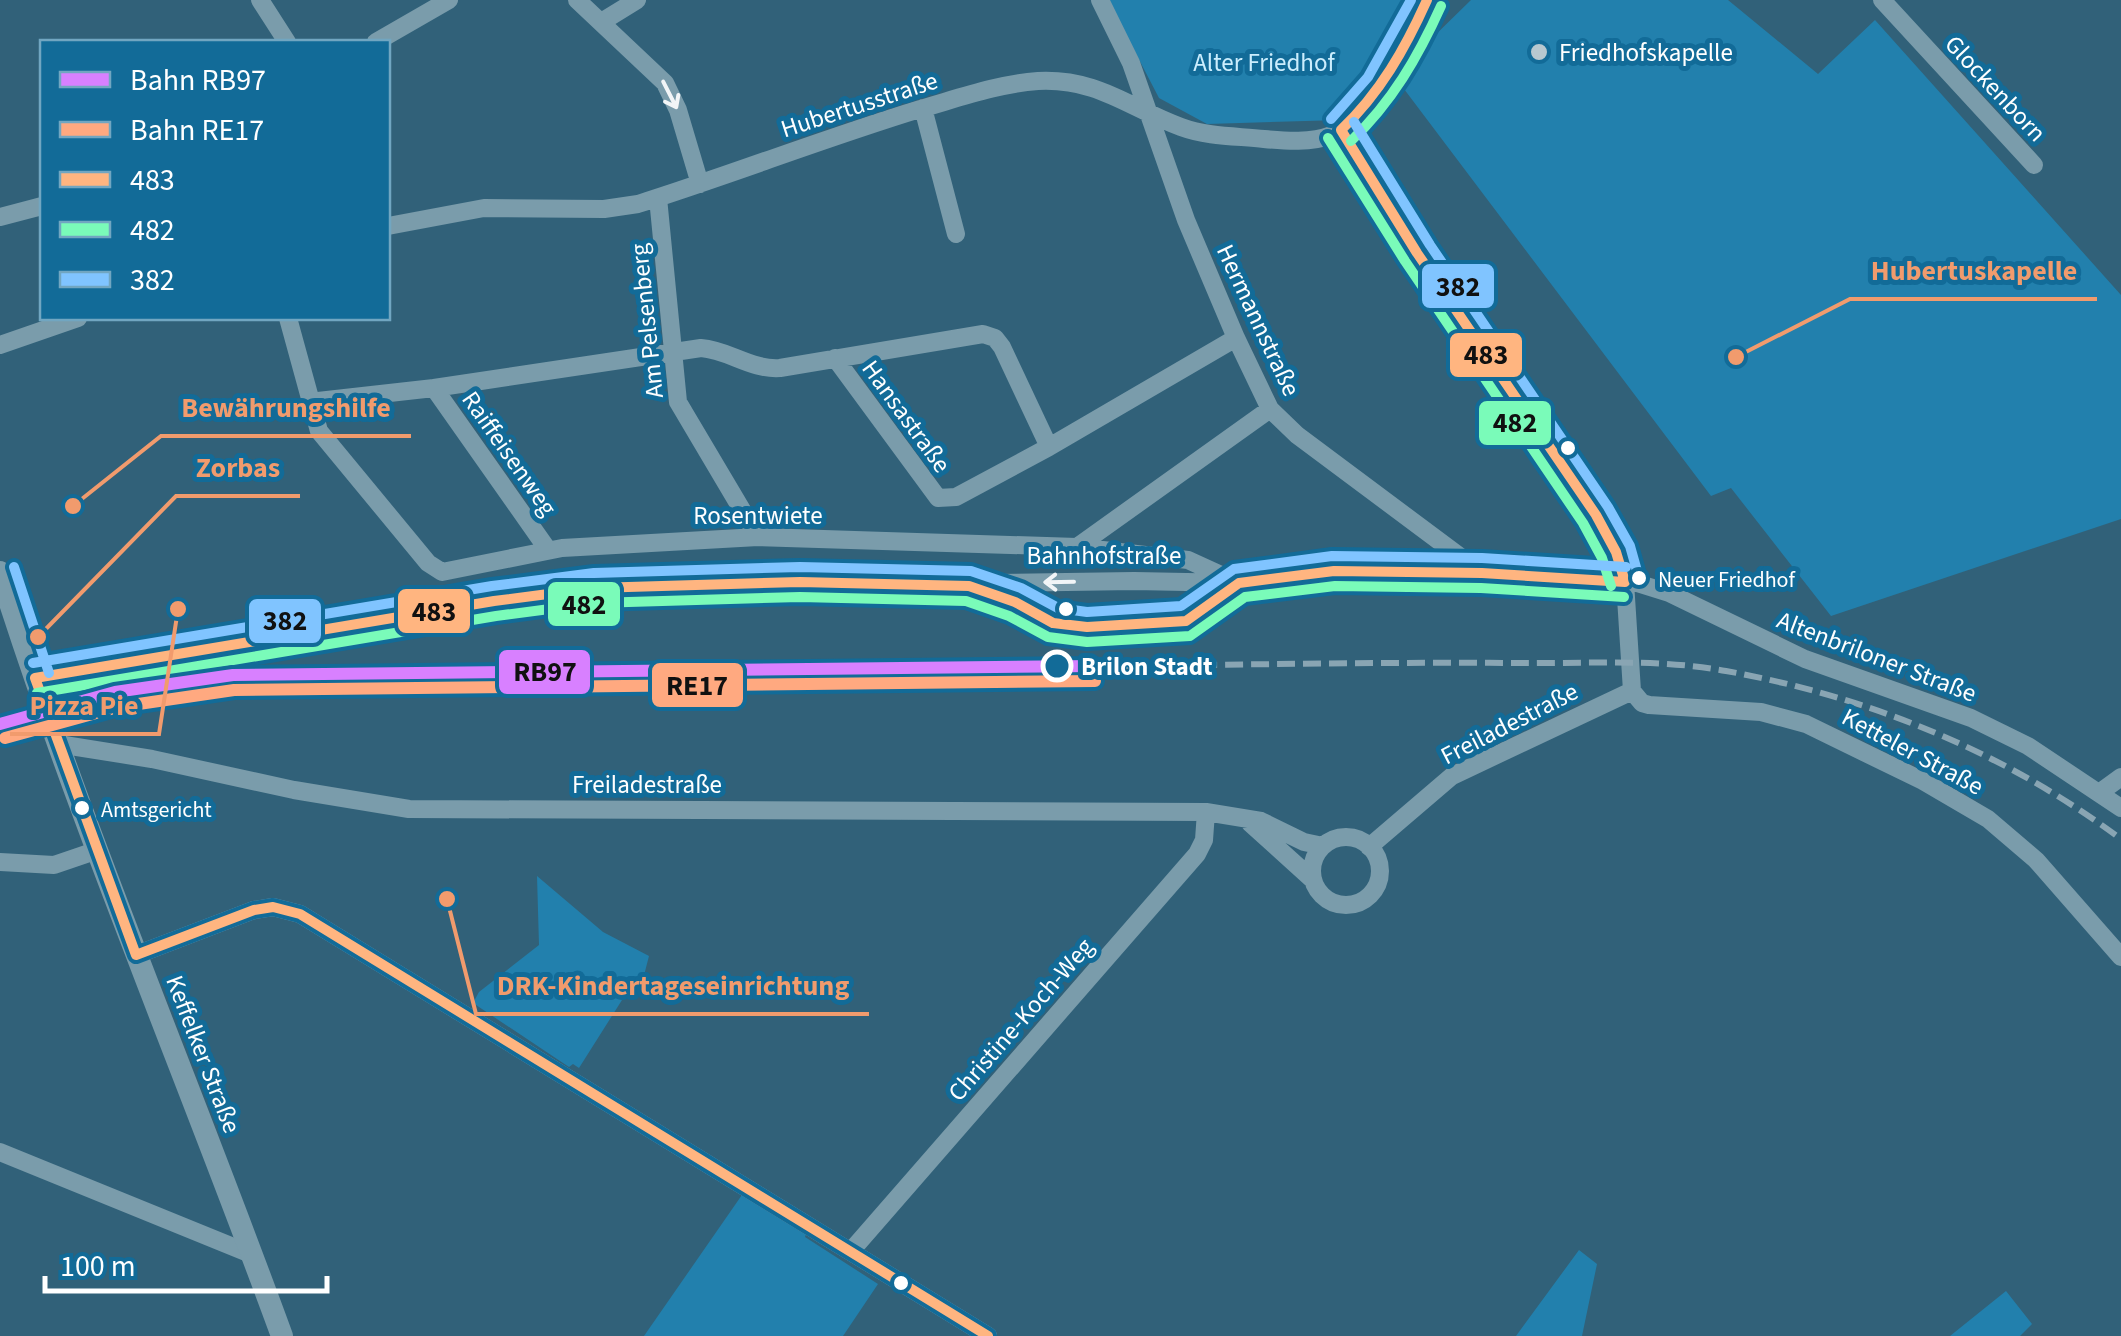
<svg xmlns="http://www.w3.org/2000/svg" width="2121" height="1336" viewBox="0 0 2121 1336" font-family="'Source Sans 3',sans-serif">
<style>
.green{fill:#2280ad}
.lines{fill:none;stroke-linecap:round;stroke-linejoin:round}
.minor{stroke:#7a9cab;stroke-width:18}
.tertiary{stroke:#7a9cab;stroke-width:22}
.rail{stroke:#89a5b3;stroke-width:6;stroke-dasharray:18 8;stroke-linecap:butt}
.bus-1-casing{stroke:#126b98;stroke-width:18}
.bus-2-casing{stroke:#126b98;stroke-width:18}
.bus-3-casing{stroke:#126b98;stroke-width:18}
.bus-1{stroke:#ffb580;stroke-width:10}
.bus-2{stroke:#7afbb9;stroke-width:10}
.bus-3{stroke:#80c4ff;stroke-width:10}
.rail-1-casing{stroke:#126b98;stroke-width:20}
.rail-2-casing{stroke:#126b98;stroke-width:20}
.rail-1{stroke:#d880ff;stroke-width:12}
.rail-2{stroke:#ffa980;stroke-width:12}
.oneway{stroke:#f2f5f7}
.poi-dot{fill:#b7c8d0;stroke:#126b98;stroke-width:4}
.bus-dot{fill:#fff;stroke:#126b98;stroke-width:4}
.stop-dot{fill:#126b98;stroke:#fff;stroke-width:5}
.labels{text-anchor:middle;stroke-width:10;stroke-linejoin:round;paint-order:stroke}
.bus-label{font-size:22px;fill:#fff;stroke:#126b98;text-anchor:start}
.poi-label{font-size:25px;fill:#fff;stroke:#126b98;text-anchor:start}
.park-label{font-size:25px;fill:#cbedfd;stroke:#126b98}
.street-label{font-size:25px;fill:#fff;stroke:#126b98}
.stop-label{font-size:25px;font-weight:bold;fill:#fff;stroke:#126b98;text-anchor:start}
.leader{fill:none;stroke:#f19b6d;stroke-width:4}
.callout-dot{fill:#f19b6d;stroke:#126b98;stroke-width:4}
.callout-label{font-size:28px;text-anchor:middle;font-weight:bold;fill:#f19b6d;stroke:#126b98;stroke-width:10;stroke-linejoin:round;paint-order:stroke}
.line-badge{stroke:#126b98;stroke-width:4}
.pale-badge-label{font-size:28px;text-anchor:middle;font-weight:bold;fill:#111}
</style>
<rect width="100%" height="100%" fill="#316179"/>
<path class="green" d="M1108,0H1419L1384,73L1341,120L1207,124L1159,98Z
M1471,0H1728L1818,74L1875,20L2121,295V519L1831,616L1731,488L1711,496L1401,85L1427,43Z
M537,876L603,932L649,956L641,987L622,1000L579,1068L573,1064L569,1067L473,1003L479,992L539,945Z
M744,1192L806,1234L805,1237L878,1284L843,1336H644Z
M1579,1250L1597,1264L1582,1336H1516Z
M2006,1291L2032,1324L2020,1336H1950Z"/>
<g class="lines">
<path class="minor" d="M260,0L287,42
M577,0L665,83L678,110L700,184
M1100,0L1131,63L1186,220L1236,338L1270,409L1297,435L1482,573
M1882,0L2034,165
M603,21L637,0
M376,42L449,0
M923,108L956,234
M1341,130L1417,253L1611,542L1625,582L1632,691
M658,198L678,402L758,537
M0,217L42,206
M388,226L484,208L604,209L638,204C733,174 825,138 920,109C959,98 998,84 1038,81C1098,78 1129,108 1181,127C1208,137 1237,136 1264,139C1286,141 1311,143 1332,135C1372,119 1411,37 1427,0
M288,318L319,431L428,563L442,572L562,548L758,537L1077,547L1188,560L1234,581
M0,345L78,318
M835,358L938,498L956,497L1049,447
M434,388L701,348C729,350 751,370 780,368L983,334L995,338L1002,347L1049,447L1236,338
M309,402L434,388L548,550
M1077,547L1270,409
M979,589L1015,602L1053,623L1087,627L1186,621L1239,583
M35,678L572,590L800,582L969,586L994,583L1134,581L1239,583L1359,570L1482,573L1637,583L1669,593L1805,659L1971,718L2028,746L2121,808
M1632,691L1642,703L1649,705L1761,712L1806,724L1923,781L1988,819L2036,860L2121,957
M58,744L152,759L294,790L409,809L1206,812L1261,821L1304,842L1323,846
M2099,793L2121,777
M1250,823L1313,880
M1312 871a34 34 0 1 1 68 0a34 34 0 1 1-68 0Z
M1369,847L1452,776L1632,691
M0,862L54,865L98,850
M136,955L254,910L273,907L300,914L988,1336
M0,1152L253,1255
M851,1251L1197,854L1204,840L1206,812"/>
<path class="tertiary" d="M0,572C82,831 189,1081 282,1336"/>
<path class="rail" d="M1095,666C1235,665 1374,662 1513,663C1583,664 1657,658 1726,671C1870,697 2004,752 2121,839"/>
<g class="bus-1-casing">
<path id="bus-1" d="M1341,130L1417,253L1596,515L1616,552L1625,582
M1341,130C1380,93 1405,49 1427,0
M35,678L494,601L594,588L800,582L969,586L1015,602L1053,623L1087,627L1186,621L1239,583L1334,571L1482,573L1625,582
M35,678L136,955
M136,955L254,910L273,907L300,914L988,1336"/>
</g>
<g class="bus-2-casing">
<path id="bus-2" d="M1328,138L1405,261L1583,523L1602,558L1611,586
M1351,141C1392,102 1418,57 1441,6
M37,693L496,616L595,603L800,597L966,601L1009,616L1048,637L1087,642L1190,636L1245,597L1335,586L1481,588L1624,597"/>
</g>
<g class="bus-3-casing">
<path id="bus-3" d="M1331,119L1368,77L1411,0
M1354,122L1430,245L1608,507L1630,546L1639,578
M14,567L49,673
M33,663L492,586L594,573L800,567L971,571L1021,588L1058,608L1087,612L1181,606L1234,569L1332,556L1482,558L1626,567"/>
</g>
<use href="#bus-1" class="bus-1"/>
<use href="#bus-2" class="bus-2"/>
<use href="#bus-3" class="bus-3"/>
<g class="rail-1-casing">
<path id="rail-1" d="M0,724L115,692L233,675L1095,666"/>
</g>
<g class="rail-2-casing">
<path id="rail-2" d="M5,738L118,707L234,690L1095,681"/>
</g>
<use href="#rail-1" class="rail-1"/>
<use href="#rail-2" class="rail-2"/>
</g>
<defs><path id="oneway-shaft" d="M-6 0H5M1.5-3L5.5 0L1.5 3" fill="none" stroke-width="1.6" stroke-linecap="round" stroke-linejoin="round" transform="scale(2.5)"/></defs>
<g class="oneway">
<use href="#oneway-shaft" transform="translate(670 95) rotate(63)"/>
<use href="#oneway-shaft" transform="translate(1059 582) rotate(179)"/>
</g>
<circle class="poi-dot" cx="1539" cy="52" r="10"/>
<g class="bus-dot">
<circle cx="1568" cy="448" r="9"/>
<circle cx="1639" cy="578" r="9"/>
<circle cx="1066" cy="609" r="9"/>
<circle cx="82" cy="808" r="9"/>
<circle cx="901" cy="1283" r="9"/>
</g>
<circle class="stop-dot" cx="1057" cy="666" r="14"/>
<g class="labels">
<g class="bus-label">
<text x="1658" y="587">Neuer Friedhof</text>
<text x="101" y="817">Amtsgericht</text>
</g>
<g class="poi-label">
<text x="1559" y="61">Friedhofskapelle</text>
</g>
<g class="park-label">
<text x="1264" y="71">Alter Friedhof</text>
</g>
<g class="street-label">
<text transform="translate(1996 88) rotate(47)" y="9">Glockenborn</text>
<text transform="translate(859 104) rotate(-18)" y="9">Hubertusstraße</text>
<text transform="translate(1259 320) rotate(65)" y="9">Hermannstraße</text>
<text transform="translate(646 321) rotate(-96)" y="9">Am Pelsenberg</text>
<text transform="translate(907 416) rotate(54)" y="9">Hansastraße</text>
<text transform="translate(510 453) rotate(55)" y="9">Raiffeisenweg</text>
<text x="758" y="524">Rosentwiete</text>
<text x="1104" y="564">Bahnhofstraße</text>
<text transform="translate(1877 656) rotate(21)" y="9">Altenbriloner Straße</text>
<text transform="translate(1509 723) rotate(-27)" y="9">Freiladestraße</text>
<text transform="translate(1913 751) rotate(28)" y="9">Ketteler Straße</text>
<text x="647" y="793">Freiladestraße</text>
<text transform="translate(1020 1019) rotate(-49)" y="9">Christine-Koch-Weg</text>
<text transform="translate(204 1054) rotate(69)" y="9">Keffelker Straße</text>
</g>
<g class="stop-label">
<text x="1081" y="675">Brilon Stadt</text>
</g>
</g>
<path class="leader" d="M1736 357L1850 299H2097M73 506L161 436H411M38 637L176 496H300M178 609L159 734H10M447 899L476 1014H869"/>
<g class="callout-dot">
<circle cx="1736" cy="357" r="10"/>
<circle cx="73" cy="506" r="10"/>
<circle cx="38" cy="637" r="10"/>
<circle cx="178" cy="609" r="10"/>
<circle cx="447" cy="899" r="10"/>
</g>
<g class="callout-label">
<text x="1974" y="280">Hubertuskapelle</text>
<text x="286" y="417">Bewährungshilfe</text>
<text x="238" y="477">Zorbas</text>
<text x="84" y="715">Pizza Pie</text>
<text x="673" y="995">DRK-Kindertageseinrichtung</text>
</g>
<g class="line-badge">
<rect x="1420" y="262" width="76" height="48" rx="10" fill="#80c4ff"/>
<rect x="1448" y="331" width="76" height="48" rx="10" fill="#ffb580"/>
<rect x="1477" y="399" width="76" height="48" rx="10" fill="#7afbb9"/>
<rect x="546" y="580" width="76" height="48" rx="10" fill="#7afbb9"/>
<rect x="396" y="587" width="76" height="48" rx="10" fill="#ffb580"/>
<rect x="247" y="597" width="76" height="48" rx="10" fill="#80c4ff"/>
<rect x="497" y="648" width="95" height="48" rx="10" fill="#d880ff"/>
<rect x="650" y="661" width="95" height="48" rx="10" fill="#ffa980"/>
</g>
<g class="pale-badge-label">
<text x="1458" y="296">382</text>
<text x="1486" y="364">483</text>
<text x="1515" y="432">482</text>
<text x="584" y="614">482</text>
<text x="434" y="621">483</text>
<text x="285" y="630">382</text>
<text x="545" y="681">RB97</text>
<text x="697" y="695">RE17</text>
</g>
<rect x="40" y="40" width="350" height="280" fill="#126b98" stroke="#71a6c1" stroke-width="2.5"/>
<rect x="60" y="72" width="50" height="15" fill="#d880ff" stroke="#71a6c1" stroke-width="2.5"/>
<text x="130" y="90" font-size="30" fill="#ffffff">Bahn RB97</text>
<rect x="60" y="122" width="50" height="15" fill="#ffa980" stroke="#71a6c1" stroke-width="2.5"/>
<text x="130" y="140" font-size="30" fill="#ffffff">Bahn RE17</text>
<rect x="60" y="172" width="50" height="15" fill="#ffb580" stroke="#71a6c1" stroke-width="2.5"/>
<text x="130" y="190" font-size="30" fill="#ffffff">483</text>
<rect x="60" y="222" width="50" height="15" fill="#7afbb9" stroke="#71a6c1" stroke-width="2.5"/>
<text x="130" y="240" font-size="30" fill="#ffffff">482</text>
<rect x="60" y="272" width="50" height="15" fill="#80c4ff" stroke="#71a6c1" stroke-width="2.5"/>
<text x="130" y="290" font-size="30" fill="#ffffff">382</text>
<path d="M45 1276v15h282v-15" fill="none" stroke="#ffffff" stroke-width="5"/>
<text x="60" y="1276" font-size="30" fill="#ffffff" stroke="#126b98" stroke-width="8" paint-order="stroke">100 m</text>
</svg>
